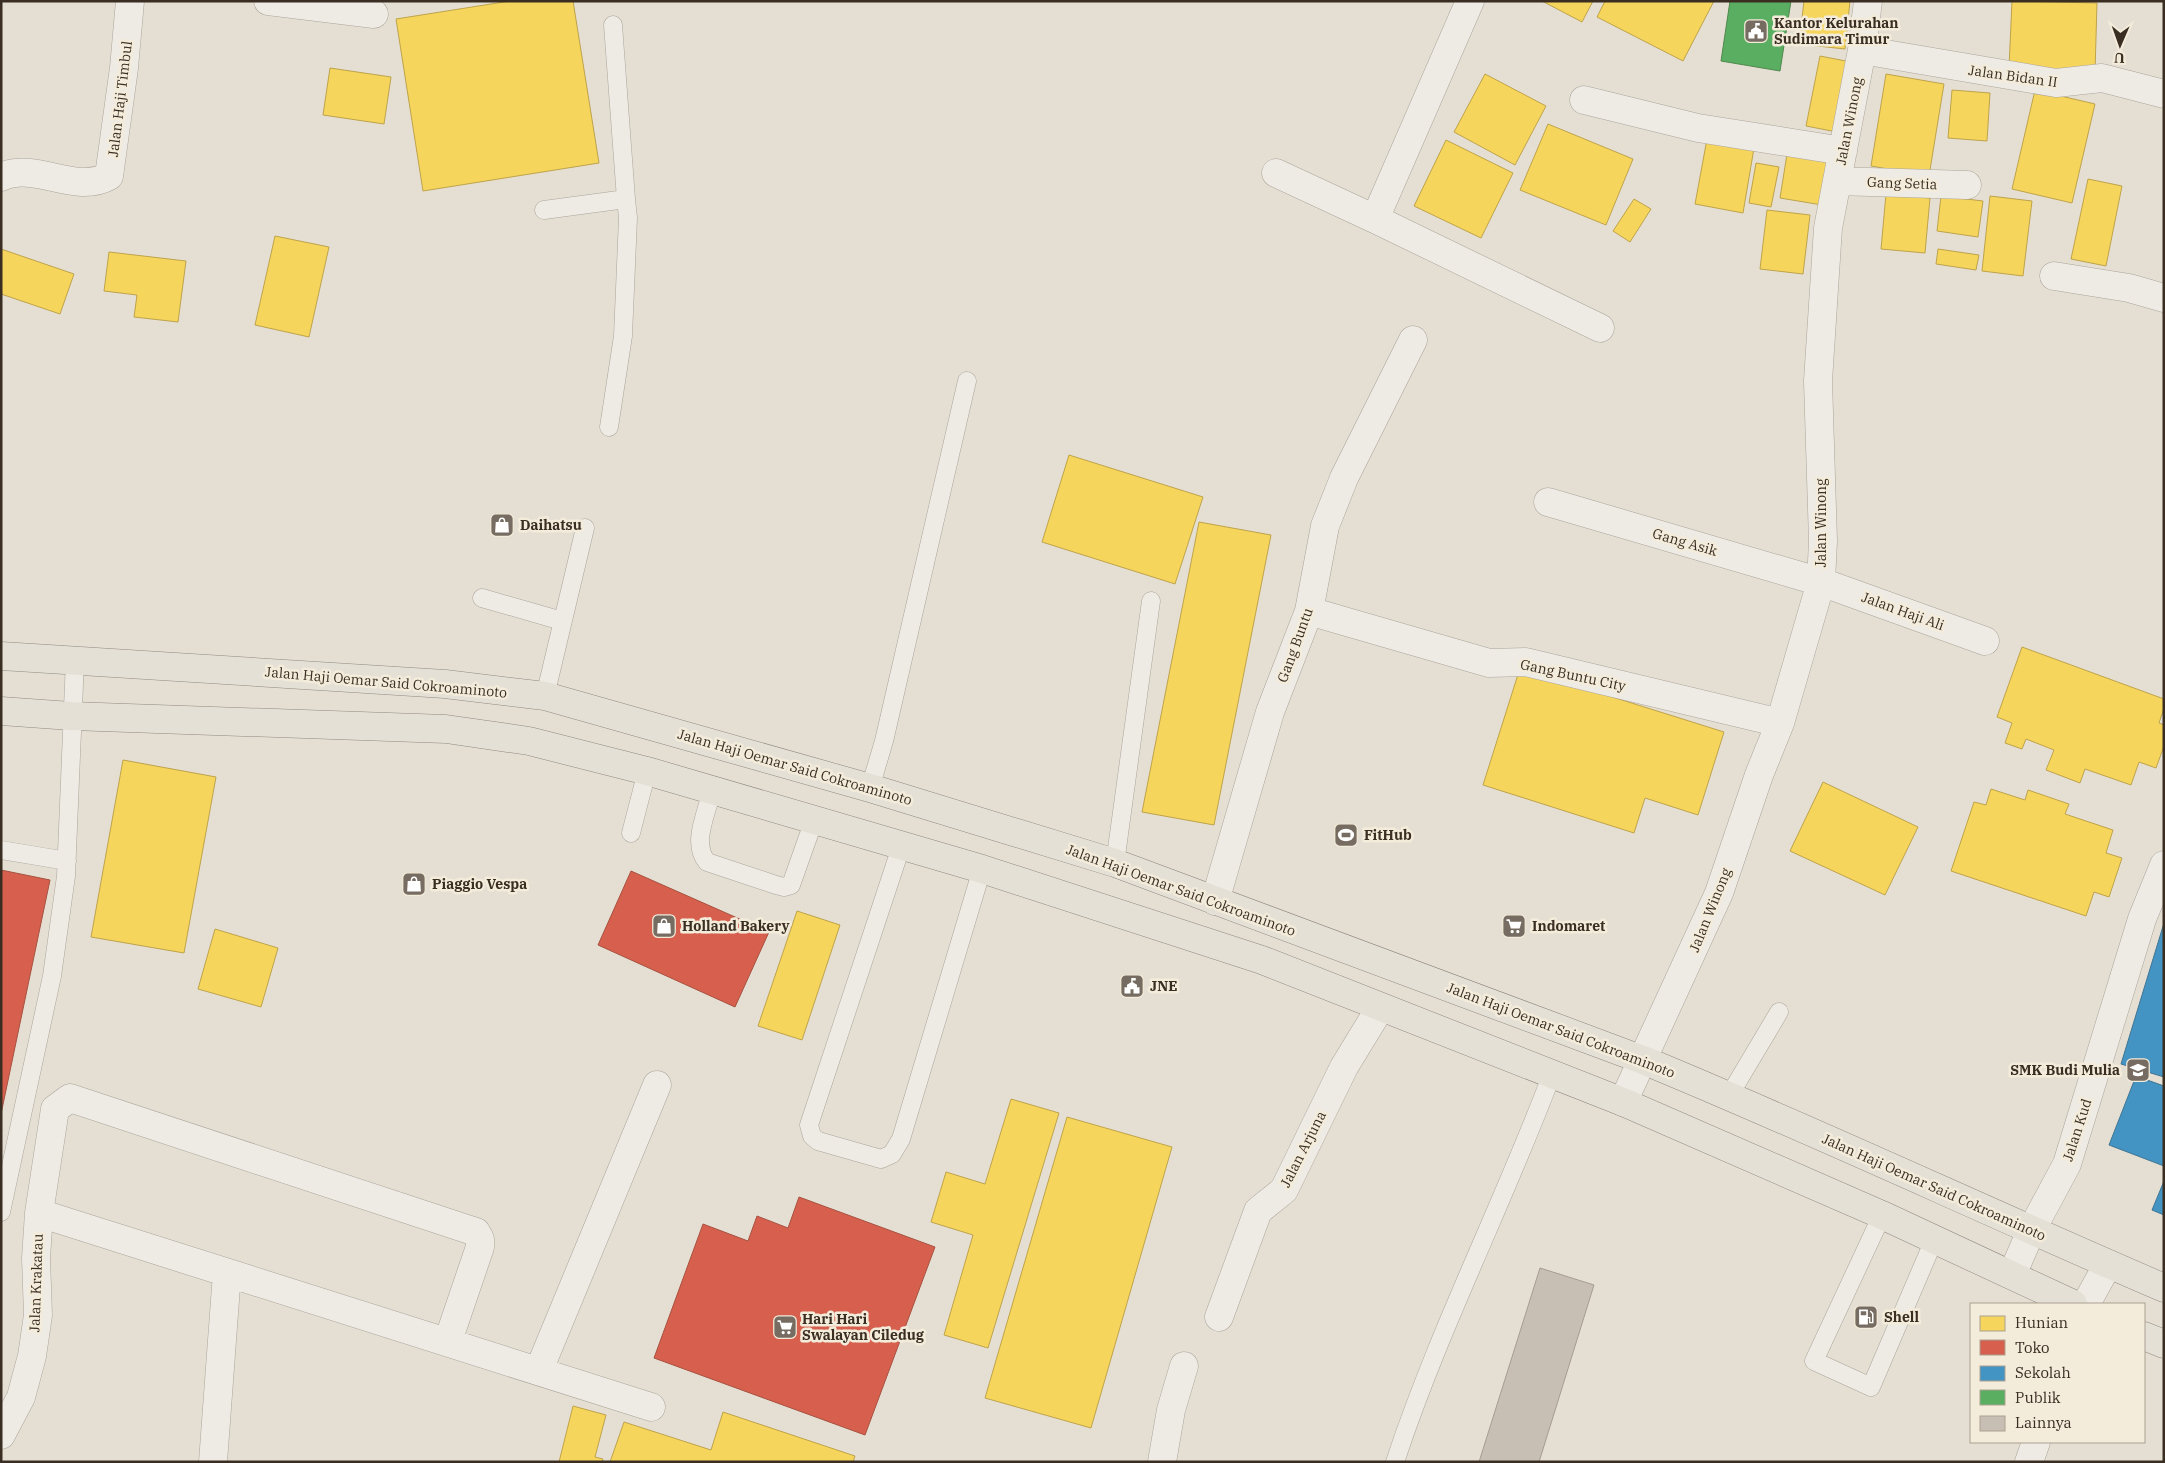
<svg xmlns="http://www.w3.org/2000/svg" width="2165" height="1463" viewBox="0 0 2165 1463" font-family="'IBM Plex Serif',serif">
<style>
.homes{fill:#f6d55c;stroke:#bea34b}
.shops{fill:#d6604d;stroke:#a75140}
.schools{fill:#4393c3;stroke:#407593}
.public{fill:#5aae61;stroke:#50884e}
.building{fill:#c8bfb4;stroke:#a69c92}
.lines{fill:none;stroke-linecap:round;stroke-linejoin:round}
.lane-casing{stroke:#aba59b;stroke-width:19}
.street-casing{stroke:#aba59b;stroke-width:29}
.primary-casing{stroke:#908a82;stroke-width:29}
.lane{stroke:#eeeae4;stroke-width:18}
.street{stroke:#eeeae4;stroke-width:28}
.primary{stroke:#e5e0d6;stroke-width:28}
.labels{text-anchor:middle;stroke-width:5;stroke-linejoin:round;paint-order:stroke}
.poi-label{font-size:14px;font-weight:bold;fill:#3a2e23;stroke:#f4ecdb;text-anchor:start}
.street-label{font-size:14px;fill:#3a2e23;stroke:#f4ecdb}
</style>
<rect width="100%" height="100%" fill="#e5dfd3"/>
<path class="homes" d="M510,1H573L599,163L423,191L396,19Z
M1542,1H1593L1582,22Z
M1605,1H1714L1683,61L1597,17Z
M1804,1H1850L1845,49L1799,44Z
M2012,1L2097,3L2095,72L2009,68Z
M1820,56L1851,62L1837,132L1806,126Z
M330,68L391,77L384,124L323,115Z
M1485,74L1546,106L1515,165L1454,132Z
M1886,74L1944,84L1929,176L1871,166Z
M1952,90L1990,93L1987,141L1948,138Z
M2035,90L2095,104L2072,203L2012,189Z
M1548,124L1633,159L1606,225L1520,190Z
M1707,139L1754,148L1743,213L1695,204Z
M1446,140L1513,173L1481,238L1414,206Z
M1787,154L1830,161L1822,205L1780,198Z
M1756,163L1779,167L1771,207L1749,203Z
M2088,179L2122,186L2106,266L2071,259Z
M1886,194L1930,198L1925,253L1881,249Z
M1941,196L1983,201L1978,237L1937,231Z
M1990,196L2032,201L2023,276L1982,271Z
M1634,199L1651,209L1630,242L1613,231Z
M1767,210L1810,215L1803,274L1760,269Z
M275,236L329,247L309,337L255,325Z
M1,249L74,274L60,314L1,294Z
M1938,249L1979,255L1976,270L1936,264Z
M109,252L186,261L178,322L134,317L137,295L104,291Z
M1069,455L1203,497L1175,584L1042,542Z
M1199,522L1271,535L1214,825L1142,812Z
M2022,647L2164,699V708L2159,723L2164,725V746L2156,768L2139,762L2131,785L2085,769L2080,783L2046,770L2054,750L2026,739L2022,749L2005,743L2012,723L1997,717Z
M1520,668L1724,732L1698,815L1645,798L1634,833L1483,785Z
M123,760L216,777L184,953L91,937Z
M1823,782L1918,827L1885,895L1790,851Z
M1991,789L2025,800L2028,790L2069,804L2065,814L2113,830L2106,853L2122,858L2109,897L2094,892L2086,916L1951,871L1974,802L1986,805Z
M797,911L840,925L802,1040L758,1026Z
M215,929L278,948L261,1007L198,989Z
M1011,1099L1059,1113L988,1348L944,1335L973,1235L931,1222L946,1172L985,1184Z
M1067,1117L1172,1147L1091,1428L985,1398Z
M573,1406L606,1415L595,1457L603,1459L602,1462H559Z
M723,1412L855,1456L853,1462H610L624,1422L711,1450Z"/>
<path class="shops" d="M1,870L50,880L1,1114Z
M631,871L769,932L735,1007L598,945Z
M799,1197L935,1247L865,1435L654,1358L703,1224L748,1241L757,1216L788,1228Z"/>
<path class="schools" d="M2164,923V1077L2121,1064Z
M2136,1076L2164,1086V1166L2109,1145Z
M2164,1181V1215L2152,1210Z"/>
<path class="public" d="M1730,1H1791L1780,71L1721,61Z"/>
<path class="building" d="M1540,1268L1594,1285L1539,1462H1479Z"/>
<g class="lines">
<g class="lane-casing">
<path id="lane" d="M613,25L626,199
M544,210L626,199L628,218L623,336L609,427
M482,598L562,621
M545,696L585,528
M870,788L884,741L967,381
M712,790C707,813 691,843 707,862L776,885L784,887L791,885L814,820
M631,833L647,771
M901,847L809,1125L812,1136L818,1141L881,1159L892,1154L901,1139L982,869
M1,850L67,861
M1115,863L1151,601
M1729,1096L1779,1012
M1,1212L52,976L66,876L75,660
M1882,1215L1814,1361L1871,1387L1934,1240
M1395,1462C1439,1329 1503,1204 1552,1074"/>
</g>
<g class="street-casing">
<path id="street" d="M268,1L374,14
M1862,50L2056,83L2102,78L2164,94
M1584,100L1698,128L1843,151
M1276,173L1375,219L1600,328
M1,177C36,161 75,195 109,176L124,68L130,1
M1837,181L1967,185
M1375,219L1470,1
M2054,276L2129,288L2164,298
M1548,502L1821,582L1985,641
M1309,611L1489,663L1526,662L1780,723
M1215,901L1270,712L1309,611L1325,526L1344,478L1413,340
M1623,1102L1719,893L1759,775L1780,723L1821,582L1823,541L1818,381L1828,228L1862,50L1868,1
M39,1213L651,1407
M2012,1275L2031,1231L2067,1164L2142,919L2164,865
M2086,1304L2108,1264
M1219,1317L1258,1211L1284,1190L1344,1067L1380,1008
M539,1370L657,1085
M1,1435L21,1397L32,1356L38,1315L36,1258L39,1213L55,1109L70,1098L476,1232L480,1239V1247L448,1341
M213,1462L227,1273
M1162,1462L1171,1410L1184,1366
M2029,1462L2036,1442"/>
</g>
<g class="primary-casing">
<path id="primary" d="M1,656L445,684L545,696L870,788L1115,863L1643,1060C1818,1132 1989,1213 2164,1288
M1,711L71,716L446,729L529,741L647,771L982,869L1262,960L1623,1102L1882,1215L2073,1304
M2144,1336L2164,1344"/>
</g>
<use href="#lane" class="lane"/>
<use href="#street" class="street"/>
<use href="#primary" class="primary"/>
</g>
<defs>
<g id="civic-square" transform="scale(1.25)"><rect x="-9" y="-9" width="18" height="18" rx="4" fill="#766c61" stroke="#f4ecdb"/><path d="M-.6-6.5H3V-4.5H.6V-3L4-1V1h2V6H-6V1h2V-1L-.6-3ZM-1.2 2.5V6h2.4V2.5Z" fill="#fff"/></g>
<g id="shop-square" transform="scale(1.25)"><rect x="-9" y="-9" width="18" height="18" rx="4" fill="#766c61" stroke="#f4ecdb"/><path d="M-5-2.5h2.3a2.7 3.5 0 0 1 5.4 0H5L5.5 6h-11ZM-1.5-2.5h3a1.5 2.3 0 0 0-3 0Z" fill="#fff"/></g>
<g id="stadium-square" transform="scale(1.25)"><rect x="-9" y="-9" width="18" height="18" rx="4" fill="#766c61" stroke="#f4ecdb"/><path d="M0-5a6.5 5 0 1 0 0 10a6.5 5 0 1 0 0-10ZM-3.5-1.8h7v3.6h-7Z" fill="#fff"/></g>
<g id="supermarket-square" transform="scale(1.25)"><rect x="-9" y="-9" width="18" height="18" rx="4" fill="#766c61" stroke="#f4ecdb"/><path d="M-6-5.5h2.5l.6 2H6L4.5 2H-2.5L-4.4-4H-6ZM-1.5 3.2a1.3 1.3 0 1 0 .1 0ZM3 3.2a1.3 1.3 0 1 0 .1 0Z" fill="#fff"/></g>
<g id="school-square" transform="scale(1.25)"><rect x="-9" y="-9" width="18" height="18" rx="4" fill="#766c61" stroke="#f4ecdb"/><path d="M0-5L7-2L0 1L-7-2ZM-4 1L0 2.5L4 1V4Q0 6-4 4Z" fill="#fff"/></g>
<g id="fuel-square" transform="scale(1.25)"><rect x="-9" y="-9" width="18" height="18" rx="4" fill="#766c61" stroke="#f4ecdb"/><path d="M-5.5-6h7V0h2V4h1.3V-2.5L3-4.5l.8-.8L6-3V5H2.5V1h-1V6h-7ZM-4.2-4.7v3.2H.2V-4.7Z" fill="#fff"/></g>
</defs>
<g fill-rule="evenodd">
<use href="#civic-square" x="1756" y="31"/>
<use href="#shop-square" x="502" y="525"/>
<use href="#stadium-square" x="1346" y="835"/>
<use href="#shop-square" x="414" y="884"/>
<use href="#shop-square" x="664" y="926"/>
<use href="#supermarket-square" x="1514" y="926"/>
<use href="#civic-square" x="1132" y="986"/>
<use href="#school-square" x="2138" y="1070"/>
<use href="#fuel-square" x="1866" y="1317"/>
<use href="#supermarket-square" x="785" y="1327"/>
</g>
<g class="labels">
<g class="poi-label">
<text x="1774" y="28">Kantor Kelurahan<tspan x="1774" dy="16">Sudimara Timur</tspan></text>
<text x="520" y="530">Daihatsu</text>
<text x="1364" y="840">FitHub</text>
<text x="432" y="889">Piaggio Vespa</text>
<text x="682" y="931">Holland Bakery</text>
<text x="1532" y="931">Indomaret</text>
<text x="1150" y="991">JNE</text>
<text x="2120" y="1075" text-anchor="end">SMK Budi Mulia</text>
<text x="1884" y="1322">Shell</text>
<text x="802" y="1324">Hari Hari<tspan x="802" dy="16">Swalayan Ciledug</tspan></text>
</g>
<g class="street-label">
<text transform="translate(2013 76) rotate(8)" y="5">Jalan Bidan II</text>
<text transform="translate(120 99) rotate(-83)" y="5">Jalan Haji Timbul</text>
<text transform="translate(1849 121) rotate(-79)" y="5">Jalan Winong</text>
<text transform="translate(1902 183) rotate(2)" y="5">Gang Setia</text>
<text transform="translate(1821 523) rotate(-90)" y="5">Jalan Winong</text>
<text transform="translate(1685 542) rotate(16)" y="5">Gang Asik</text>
<text transform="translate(1903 611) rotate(20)" y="5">Jalan Haji Ali</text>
<text transform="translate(1295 645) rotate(-70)" y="5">Gang Buntu</text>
<text transform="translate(1573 675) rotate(12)" y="5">Gang Buntu City</text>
<text transform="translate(386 682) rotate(5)" y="5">Jalan Haji Oemar Said Cokroaminoto</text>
<text transform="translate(795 767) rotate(16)" y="5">Jalan Haji Oemar Said Cokroaminoto</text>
<text transform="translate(1181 890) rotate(20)" y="5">Jalan Haji Oemar Said Cokroaminoto</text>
<text transform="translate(1710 910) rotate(-68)" y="5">Jalan Winong</text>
<text transform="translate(1561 1030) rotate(21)" y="5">Jalan Haji Oemar Said Cokroaminoto</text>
<text transform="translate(2077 1130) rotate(-72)" y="5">Jalan Kud</text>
<text transform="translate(1303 1149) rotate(-63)" y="5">Jalan Arjuna</text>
<text transform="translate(1934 1187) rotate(24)" y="5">Jalan Haji Oemar Said Cokroaminoto</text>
<text transform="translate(36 1283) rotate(-88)" y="5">Jalan Krakatau</text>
</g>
</g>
<rect width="2165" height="1463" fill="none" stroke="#3a2e23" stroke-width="5"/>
<rect x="1970" y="1303" width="175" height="140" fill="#f4ecdb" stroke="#aaa091"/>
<rect x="1980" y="1316" width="25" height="15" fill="#f6d55c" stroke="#aaa091"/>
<text x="2015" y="1328" font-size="15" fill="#3a2e23">Hunian</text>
<rect x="1980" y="1340" width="25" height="15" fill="#d6604d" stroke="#aaa091"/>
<text x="2015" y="1353" font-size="15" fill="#3a2e23">Toko</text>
<rect x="1980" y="1366" width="25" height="15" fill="#4393c3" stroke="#aaa091"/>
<text x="2015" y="1378" font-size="15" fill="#3a2e23">Sekolah</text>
<rect x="1980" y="1390" width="25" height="15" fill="#5aae61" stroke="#aaa091"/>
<text x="2015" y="1403" font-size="15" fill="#3a2e23">Publik</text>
<rect x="1980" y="1416" width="25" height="15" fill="#c8bfb4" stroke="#aaa091"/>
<text x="2015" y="1428" font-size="15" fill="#3a2e23">Lainnya</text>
<g transform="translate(2120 45) rotate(182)" stroke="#f4ecdb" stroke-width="4" paint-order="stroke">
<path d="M0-4L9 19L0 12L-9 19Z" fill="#3a2e23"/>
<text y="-8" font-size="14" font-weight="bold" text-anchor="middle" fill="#3a2e23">U</text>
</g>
</svg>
